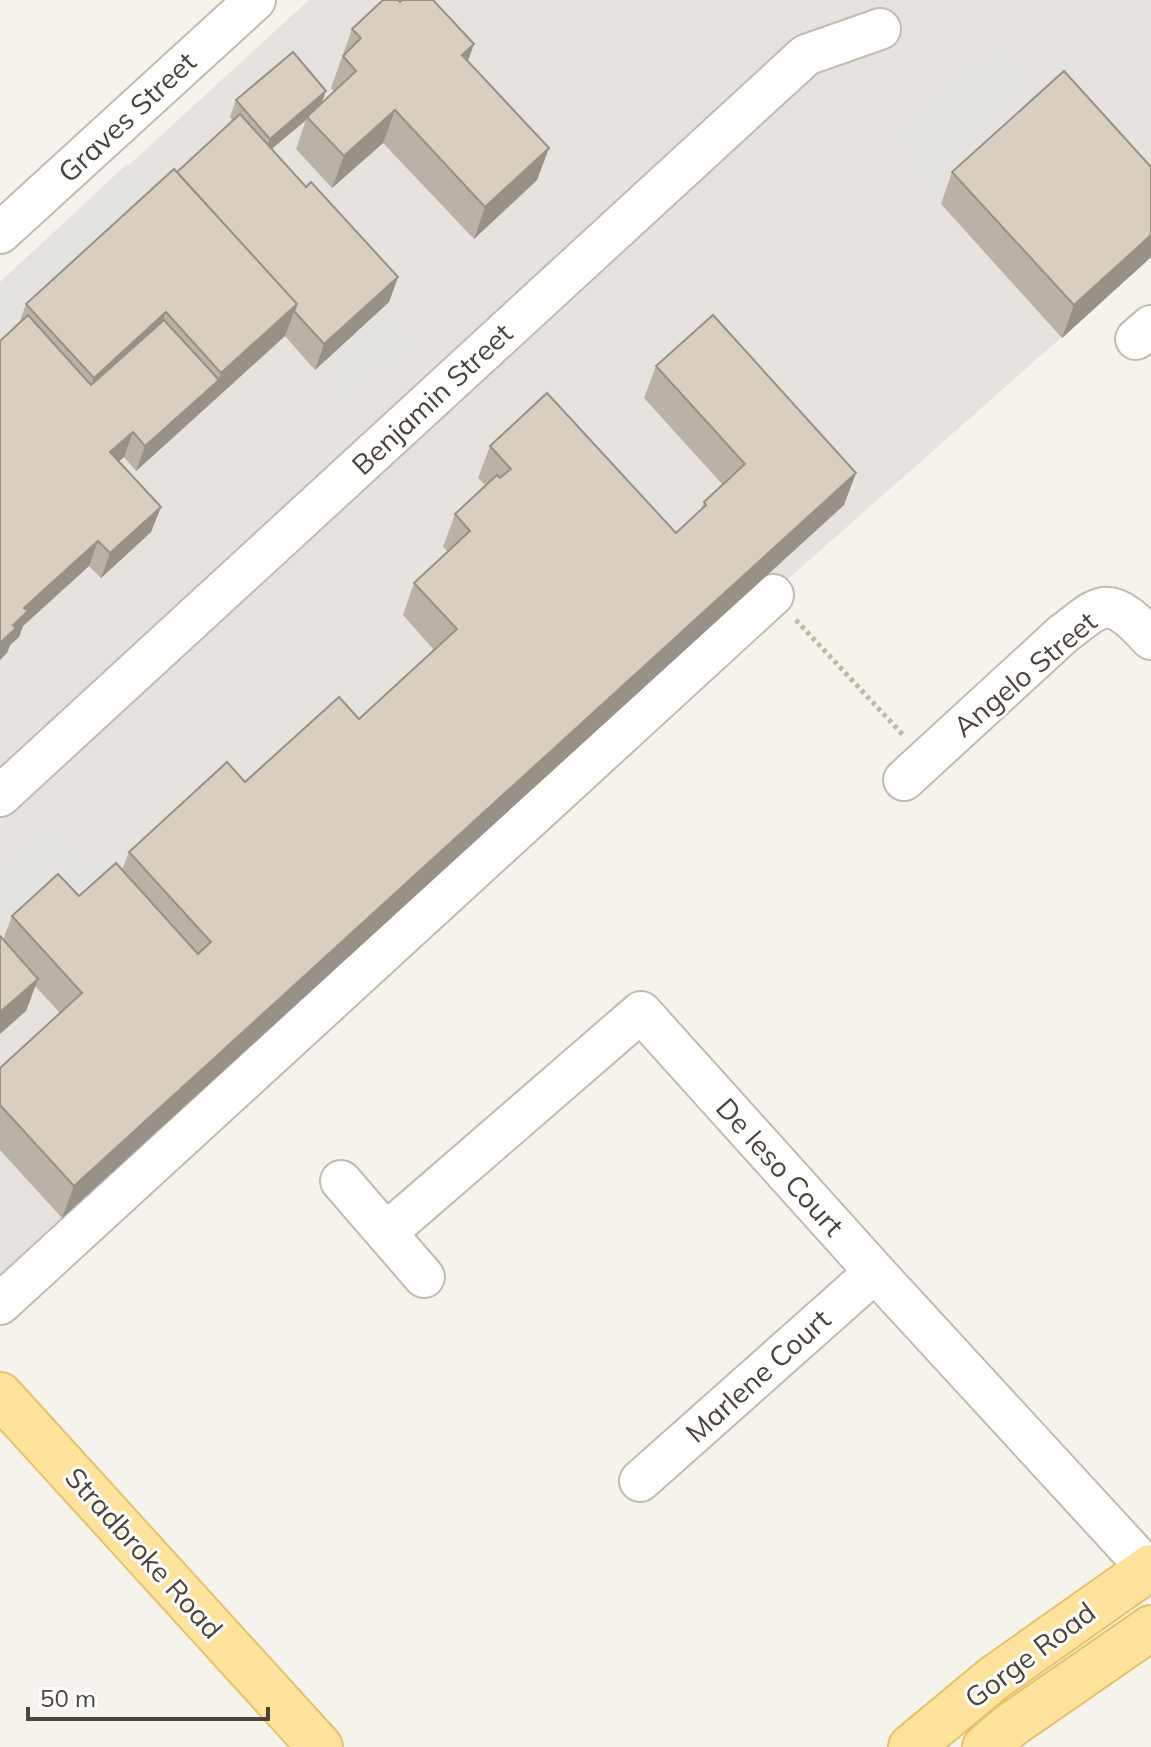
<svg xmlns="http://www.w3.org/2000/svg" width="1151" height="1747" viewBox="0 0 1151 1747" font-family="Mulish,sans-serif">
<style>
.industrial{fill:#e6e2dd}
.parking{fill:#e5e3e0}
.lines{fill:none;stroke-linecap:round;stroke-linejoin:round}
.minor-casing{stroke:#c2bbae;stroke-width:44}
.major-casing{stroke:#e6c16a;stroke-width:48}
.path{stroke:#c4b79f;stroke-width:5;stroke-dasharray:4 4;stroke-linecap:butt}
.minor{stroke:#fff;stroke-width:40}
.major{stroke:#ffe39c;stroke-width:44}
.wall{fill:#bab2a6}
.shaded-wall{fill:#979187}
.building{fill:#d8cfc1;stroke:#979187;stroke-width:2}
.labels{text-anchor:middle;stroke-width:6;stroke-linejoin:round;paint-order:stroke}
.street-label{font-size:28px;fill:#4b4439;stroke:#fff}
</style>
<rect width="100%" height="100%" fill="#f6f3ec"/>
<path class="industrial" d="M309,0H1151V258L0,1276V283Z"/>
<path class="parking" d="M995,39L1052,103L941,204L885,139Z
M127,164L162,202L0,358V282Z
M389,302L423,341L349,407L315,370Z
M542,367L694,537L664,565L509,397Z
M53,813L117,884L0,948V860Z"/>
<g class="lines">
<g class="minor-casing">
<path id="minor" d="M0,233L255,0
M1136,339L1151,326
M904,780L1064,633C1075,626 1089,611 1103,608C1121,605 1140,627 1151,639
M0,796L806,55L880,29
M341,1181L424,1277
M387,1232L641,1012L875,1272L1148,1569
M0,1304L773,595
M640,1481L875,1272"/>
</g>
<g class="major-casing">
<path id="major" d="M0,1395L320,1747
M911,1747L994,1678L1151,1567
M985,1747L1011,1725L1151,1628"/>
</g>
<path class="path" d="M796,620L904,736"/>
<use href="#minor" class="minor"/>
<use href="#major" class="major"/>
</g>
<path class="wall" d="M400,2L474,44L468,61L549,148L537,180L474,239L383,143L332,188L296,149L306,120L272,149L306,187L398,277L389,302L315,370L285,336L136,471L124,457L119,461L161,507L151,532L101,578L89,566L23,626L19,637L10,645L7,653L19,324L26,304L177,172L233,121L230,117L236,100L322,103L334,92L331,88L352,29Z
M1151,167V257L1062,338L941,204L952,172Z
M656,366L844,505L62,1218L0,1150V1068L60,1013L35,986L26,1011L3,940L12,916L79,896L122,870L129,852L245,782L359,719L434,650L403,615L414,583L448,552L443,547L455,514L486,486L478,478L490,446L676,533L701,510L704,502L723,485L644,398Z"/>
<path class="shaded-wall" d="M474,44L462,76V55Z
M326,91L320,108L307,117L306,120L263,156L270,139Z
M395,110L383,143L332,188L344,156Z
M549,148L537,180L474,239L485,207Z
M1151,235V257L1062,338L1074,305Z
M398,277L389,302L315,370L324,344Z
M297,304L285,336L209,405L221,373Z
M166,312L154,345L82,410L94,378Z
M219,380L209,405L136,471L145,446Z
M133,432L124,457L101,477L110,452Z
M856,473L844,505L62,1218L74,1186Z
M161,507L151,532L101,578L110,553Z
M98,541L89,566L23,626L19,637L10,645L7,653L0,660V643L24,608Z
M38,979L26,1011L0,1034V1012Z"/>
<path class="building" d="M383,0H398L400,2L402,0H433L474,44L462,55L549,148L485,207L395,110L344,156L307,117L356,71L343,56L361,38L352,29Z
M293,52L326,91L270,139L236,100Z
M1064,71L1151,167V235L1074,305L952,172Z
M240,114L306,187L311,182L398,277L324,344L294,311L297,304L177,172Z
M174,169L297,304L221,373L166,312L94,378L26,304Z
M28,315L91,385L164,320L219,380L145,446L133,432L110,452L161,507L110,553L98,541L24,608L28,611L13,625L16,628L0,643V341Z
M713,315L856,473L74,1186L0,1105V1068L82,993L12,916L58,874L79,896L116,863L198,954L211,942L129,852L227,762L245,782L339,697L359,719L457,629L414,583L470,531L455,514L497,475L500,478L511,469L490,446L547,393L676,533L706,505L704,502L745,464L656,366Z
M0,936L38,979L0,1012Z"/>
<g class="labels">
<g class="street-label">
<text transform="translate(127 117) rotate(-43)" y="10">Graves Street</text>
<text transform="translate(432 399) rotate(-43)" y="10">Benjamin Street</text>
<text transform="translate(1025 674) rotate(-40)" y="10">Angelo Street</text>
<text transform="translate(780 1167) rotate(48)" y="10">De Ieso Court</text>
<text transform="translate(758 1376) rotate(-42)" y="10">Marlene Court</text>
<text transform="translate(144 1553) rotate(48)" y="10">Stradbroke Road</text>
<text transform="translate(1030 1655) rotate(-37)" y="10">Gorge Road</text>
</g>
</g>
<path d="M28 1707v12h240v-12" fill="none" stroke="#4b4439" stroke-width="4"/>
<text x="40" y="1707" font-size="24" fill="#4b4439" stroke="#ffffff" stroke-width="6" paint-order="stroke">50 m</text>
</svg>
